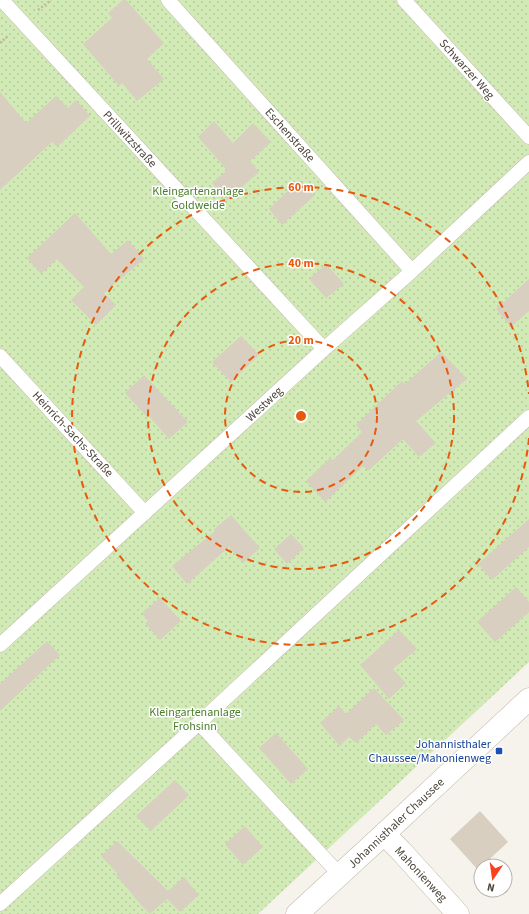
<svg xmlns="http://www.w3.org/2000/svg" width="529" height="914" viewBox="0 0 529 914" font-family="'Source Sans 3',sans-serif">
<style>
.park{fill:url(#park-dots)}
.building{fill:#d8cfc1}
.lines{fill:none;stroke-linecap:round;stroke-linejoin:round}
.service-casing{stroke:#c2bbae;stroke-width:15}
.minor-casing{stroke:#c2bbae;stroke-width:23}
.tertiary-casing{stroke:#c2bbae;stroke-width:23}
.path{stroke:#c4b79f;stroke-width:2.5;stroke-dasharray:2 2;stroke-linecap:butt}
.service{stroke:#fff;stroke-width:14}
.minor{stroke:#fff;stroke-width:22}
.tertiary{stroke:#fff;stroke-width:22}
.ring{fill:none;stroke:#e8590c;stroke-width:2;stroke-dasharray:7 5}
.transit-dot{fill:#1a4fb4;stroke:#fff;stroke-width:1.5}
.labels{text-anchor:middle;stroke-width:3;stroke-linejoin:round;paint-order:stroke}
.street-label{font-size:12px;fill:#4b4439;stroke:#fff}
.park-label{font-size:12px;fill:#4a7f2a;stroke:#fff}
.transit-label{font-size:12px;fill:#164399;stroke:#fff;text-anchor:end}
.centre{fill:#e8590c;stroke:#fff;stroke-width:2}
.ring-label{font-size:12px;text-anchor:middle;font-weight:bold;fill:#e8590c;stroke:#fff;stroke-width:3;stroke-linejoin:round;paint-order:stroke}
</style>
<defs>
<pattern id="park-dots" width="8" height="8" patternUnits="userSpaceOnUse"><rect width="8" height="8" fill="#d2eab5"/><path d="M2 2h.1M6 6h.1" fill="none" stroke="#b6ca9c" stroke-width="1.8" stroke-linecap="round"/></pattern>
</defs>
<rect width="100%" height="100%" fill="#f6f3ec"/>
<path class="park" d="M0,0H529V662L258,914H0Z"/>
<path class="building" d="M123,0H126L164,43L147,59L164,79L137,101L122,83L119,86L83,44L112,18L108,13Z
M0,92L26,123L56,96L68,108L76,100L90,116L57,147L52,142L0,190Z
M214,121L233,143L253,123L271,142L250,161L259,172L227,200L212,183L227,170L198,137Z
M299,180L314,196L282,225L269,209Z
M75,213L111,254L128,240L144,259L104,293L116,305L96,325L71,300L84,287L57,259L41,274L27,258Z
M326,264L344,284L326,298L309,279Z
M529,279V311L511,327L496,309Z
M241,336L259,355L231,382L212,362Z
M441,352L467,379L416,421L436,443L419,457L403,439L368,471L363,466L325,502L306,481L330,458L333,460L362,432L356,425L402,381L405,384Z
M144,375L188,422L169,439L148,415L146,416L125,393Z
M231,515L260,548L243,563L229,547L187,584L172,566L215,531L214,529Z
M529,519V547L492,580L478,564Z
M291,534L304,548L287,564L274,549Z
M516,587L529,602V612L495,642L477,622Z
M160,598L181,621L160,640L145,623L148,621L142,613Z
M399,630L417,649L393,669L406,683L389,699L360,665Z
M47,641L60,655L0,711V684Z
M374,688L404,720L386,735L376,724L356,743L349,737L340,746L320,723L339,706L346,714Z
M276,733L308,769L291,784L259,748Z
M175,780L189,795L151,831L136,816Z
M480,811L508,842L478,870L450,839Z
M245,826L263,847L243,865L225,844Z
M117,841L168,891L184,877L199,895L180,912L167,899L150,914L141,905L116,875L117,873L101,856Z"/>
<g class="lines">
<g class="service-casing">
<path id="service" d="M2,0L324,349
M168,0L412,271
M404,0L529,137
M0,356L145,513
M0,645L324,349L412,271L529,162
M199,723L340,875
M0,904L199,723L529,417"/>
</g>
<g class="minor-casing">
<path id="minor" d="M384,834L401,851L458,914"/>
</g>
<g class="tertiary-casing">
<path id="tertiary" d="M297,914L384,834L529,699"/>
</g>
<path class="path" d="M38,10L51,0
M0,43L9,35"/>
<use href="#service" class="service"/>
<use href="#minor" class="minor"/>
<use href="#tertiary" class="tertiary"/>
</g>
<g class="ring">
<circle cx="301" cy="416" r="76"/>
<circle cx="301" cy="416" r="153"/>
<path d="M529 438A229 229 0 1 1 529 394"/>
</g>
<rect class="transit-dot" x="495" y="747" width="8" height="8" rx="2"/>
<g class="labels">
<g class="street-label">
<text transform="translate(467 69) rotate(48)" y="4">Schwarzer Weg</text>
<text transform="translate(290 135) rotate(48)" y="4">Eschenstraße</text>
<text transform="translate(130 139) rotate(47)" y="4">Prillwitzstraße</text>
<text transform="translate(264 404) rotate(-43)" y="4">Westweg</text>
<text transform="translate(73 434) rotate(47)" y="4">Heinrich-Sachs-Straße</text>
<text transform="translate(396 823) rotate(-43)" y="4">Johannisthaler Chaussee</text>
<text transform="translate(421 874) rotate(47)" y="4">Mahonienweg</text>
</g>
<g class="park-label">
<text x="198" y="195">Kleingartenanlage<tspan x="198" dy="14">Goldweide</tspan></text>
<text x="195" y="716">Kleingartenanlage<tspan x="195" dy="14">Frohsinn</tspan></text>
</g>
<g class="transit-label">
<text x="491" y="748">Johannisthaler<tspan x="491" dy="14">Chaussee/Mahonienweg</tspan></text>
</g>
</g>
<circle cx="301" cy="416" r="6" class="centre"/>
<g class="ring-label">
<text x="301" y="191">60 m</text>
<text x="301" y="267">40 m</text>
<text x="301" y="344">20 m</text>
</g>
<g transform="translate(493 878) rotate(193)"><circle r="19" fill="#ffffff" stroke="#b7b4b0"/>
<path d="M0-3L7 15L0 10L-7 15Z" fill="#fc3f1d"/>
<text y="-6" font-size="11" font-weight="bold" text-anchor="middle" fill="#4b4439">N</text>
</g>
</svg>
